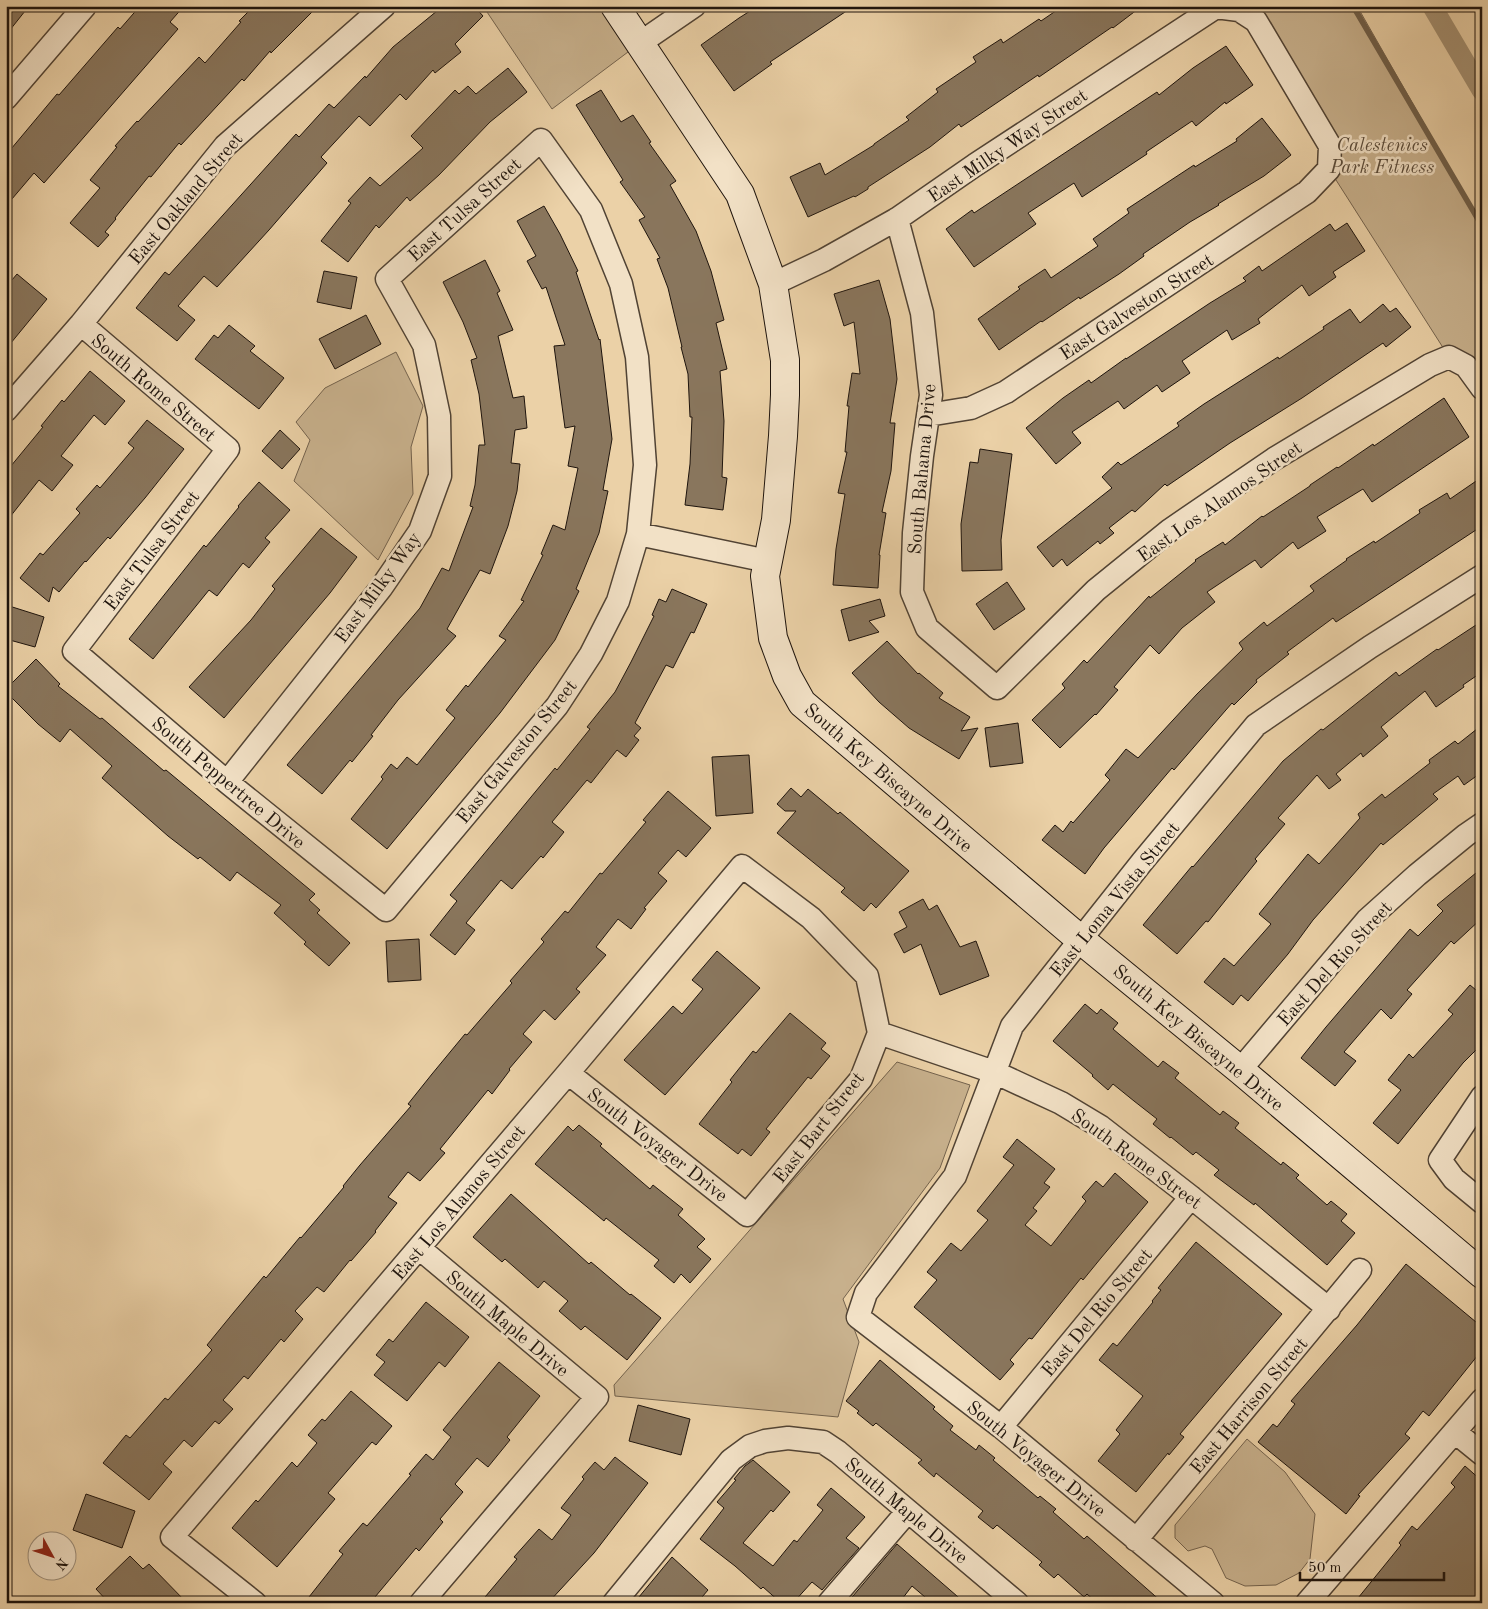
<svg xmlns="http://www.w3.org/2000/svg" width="1488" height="1609" viewBox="0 0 1488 1609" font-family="'Old Standard TT',serif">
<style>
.green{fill:#c8b18d;stroke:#73624d}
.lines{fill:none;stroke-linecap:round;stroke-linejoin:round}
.stream{stroke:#6f5f4a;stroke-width:5.5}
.canal{stroke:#a59173;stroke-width:20}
.building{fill:#89765d;stroke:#1e140d}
.street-casing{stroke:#514334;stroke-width:25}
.secondary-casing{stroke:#1e140d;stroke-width:30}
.street{stroke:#f2e1c6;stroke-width:22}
.secondary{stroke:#f2e1c6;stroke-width:28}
.labels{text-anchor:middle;stroke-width:5;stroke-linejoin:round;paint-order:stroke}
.park-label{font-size:19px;font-style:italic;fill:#5a4b3a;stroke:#f2e1c6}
.street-label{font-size:19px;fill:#1e140d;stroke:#f2e1c6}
</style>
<rect width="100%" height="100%" fill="#ebd1a7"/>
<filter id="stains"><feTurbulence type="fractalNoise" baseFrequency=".004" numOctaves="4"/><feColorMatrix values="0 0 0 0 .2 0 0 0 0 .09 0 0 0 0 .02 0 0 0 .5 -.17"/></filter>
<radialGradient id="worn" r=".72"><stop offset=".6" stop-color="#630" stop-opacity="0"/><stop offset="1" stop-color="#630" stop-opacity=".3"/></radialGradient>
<path class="green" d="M483,6H615L640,43L552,109Z
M1247,6H1357L1482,225V388L1449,357L1329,169Z
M396,352L423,406L411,447L413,494L378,560L294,481L310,440L296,422L325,388Z
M897,1062L970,1085L940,1168L843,1299L859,1342L838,1417L615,1396L614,1385Z
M1247,1439L1285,1472L1315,1514L1310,1559L1299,1573L1276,1585L1245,1586L1226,1578L1212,1549L1205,1546L1188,1551L1175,1538V1525Z"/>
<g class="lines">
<path class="stream" d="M1353,6L1482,226"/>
<path class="canal" d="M1432,6L1482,91"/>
</g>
<path class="building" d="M6,6H29L6,35Z
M140,6H184L170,22L178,29L44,183L34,173L6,206V155L57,94L59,95L118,27L120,29Z
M254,6H318L271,53L270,51L244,81L242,79L181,145L179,143L151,177L149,176L115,218L116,219L105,232L109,235L98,247L70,223L100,188L90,180L117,147L115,146L137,121L138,122L199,57L205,63L241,22L239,21Z
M443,6H474L483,16L455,44L461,52L435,73L433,70L406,100L400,94L370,126L359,116L321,157L327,163L269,230L217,287L204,276L178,306L195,320L177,341L136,308L165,272L169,275L296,134L299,137L329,104L334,108L365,76L366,78L393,47Z
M758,6H854L770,62L772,64L734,91L701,45L739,18Z
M1063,6H1142L1113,28L1112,27L1039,77L1038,75L961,127L959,124L930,147L868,187V189L855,197L854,196L808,217L790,177L820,163L825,175L874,145V144L909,120L906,117L938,92L936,89L976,62L973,57L1001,39L1003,43L1039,19L1041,21Z
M1226,46L1253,85L1226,104L1225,102L1196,126L1192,121L1146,152L1147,154L1082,197L1074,183L1028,213L1036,224L974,267L946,229L972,210L974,213L1157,92L1159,95L1193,68Z
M508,68L527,92L490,122L439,175L410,201L407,197L379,228L376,225L348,262L321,241L351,203L348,201L370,177L380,186L423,148L411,136L455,90L459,94L468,86L476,94Z
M601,90L621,122L633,115L651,142L649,143L676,181L670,185L696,231L711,271L724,320L716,323L727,369L720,371L724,421L722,477L727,478L723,510L685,505L690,464L692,417H690L688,374L681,347H682L668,288L657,259L660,258L639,220L645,217L620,182L623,180L576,105Z
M1262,118L1291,155L1264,176L1218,204L1219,205L1190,222L1143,254L1144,256L1119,274L1080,299L1079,297L1042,322L1041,321L999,350L978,319L1020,289L1018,287L1045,269L1051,278L1098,246L1093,239L1129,213L1127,209L1194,165L1195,167L1237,141L1236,139Z
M544,206L560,234L578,271L576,272L599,340L600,339L612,439L603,490L608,491L599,533L576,589L579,591L555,640L500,713L387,849L351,819L383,779L381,777L391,764L397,769L407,757L417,765L455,718L446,710L466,685L468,687L506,640L499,636L524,601L521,600L543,555L541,554L553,525L565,530L578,468L568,466L575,426L565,428L554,346L565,345L546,287L542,289L527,261L536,256L517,221Z
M1347,223L1365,251L1333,272L1336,277L1309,296L1302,285L1258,319L1260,323L1232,340L1227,330L1182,361L1190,373L1162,392L1157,385L1124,409L1118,401L1072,432L1081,443L1056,464L1026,428L1063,398L1089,380L1091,383L1126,358V359L1210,303L1246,281L1243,278L1259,266L1262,271L1330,224L1335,231Z
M485,260L500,291L497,293L513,330L498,336L513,398L524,396L527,428L515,430L511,463L520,464L517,491L508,526L490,574L480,570L447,629L456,636L398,700L371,735L373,736L352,762L350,760L322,794L287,765L420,608L442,568L449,571L473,507L470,506L475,485L479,445H485L479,394L471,360L477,358L463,322L443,282Z
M324,271L357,277L351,309L317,302Z
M17,274L47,299L6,349V287Z
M879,280L890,319L897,379L890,423H895L891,471L882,512L886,513L879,555H880L878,588L833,585L836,549L845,494L838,493L847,452H845L849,406H847L852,373L860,374L854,322L844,326L834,294Z
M1383,304L1390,312L1396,308L1411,327L1386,347L1383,343L1302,398L1230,443L1167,486L1165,484L1135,512L1132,510L1109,528L1114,533L1100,544L1098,541L1067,566L1062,559L1053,567L1037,547L1112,488L1102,477L1118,462L1121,465L1179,426L1177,423L1204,404L1278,357L1279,359L1324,329L1323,327L1350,309L1360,323Z
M366,315L381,344L335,369L319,339Z
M229,325L255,346L250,351L284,378L259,409L195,359L214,335L218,338Z
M90,371L125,401L105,425L94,415L61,456L73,465L52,491L39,480L6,522V472L43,427L41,426L62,400L64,402Z
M1444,398L1469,437L1372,502L1363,489L1317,517L1326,531L1298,549L1293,542L1261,568L1255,560L1207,592L1215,602L1182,628L1159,654L1150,645L1114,687L1118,690L1096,715L1095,714L1060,748L1032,720L1065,688L1062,684L1084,660L1087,663L1149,596L1150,598L1196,561L1195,560L1223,542L1225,545L1262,516L1263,517L1310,486V485L1337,467L1338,468L1373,444L1374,446Z
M147,420L184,449L145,498L110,539L108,537L86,562L85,561L59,592L53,587L49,602L20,578L40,553L43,555L80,513L76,509L97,485L100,488L134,448L128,443Z
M280,430L300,449L282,469L262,451Z
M980,449L1012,454L1001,540L1002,570L962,571L961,524L970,462L978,463Z
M1482,477V526L1336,622L1333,618L1287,652L1289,654L1256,680L1257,682L1234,705L1232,703L1174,770L1172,768L1104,848L1085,874L1042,840L1055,825L1063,832L1071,821L1073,823L1110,780L1105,775L1126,749L1138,758L1197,694L1243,649L1239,643L1264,622L1267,626L1314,591L1310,586L1347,560L1346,559L1374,541L1375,543L1420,513L1419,510L1447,493L1450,499Z
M259,482L290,510L265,538L270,542L249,568L243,563L217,596L209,590L153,659L129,639L204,545L206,547L239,507L238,506Z
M321,528L357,557L330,593L224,718L189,687L251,620L275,589L272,586Z
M1007,582L1025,609L994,630L976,604Z
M672,589L707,604L694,633L691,632L673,668L666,665L635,723L641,728L634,736L639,740L626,757L617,750L591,783L587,780L552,822L564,832L543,858L541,856L512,889L501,880L466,923L475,930L455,955L430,935L457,901L450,895L555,768L557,770L590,729L587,727L615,692L631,662L654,616L652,615L659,599L666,602Z
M880,599L885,616L869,621L879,632L849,641L841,610Z
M6,605L44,617L35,647L6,639Z
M1476,625L1482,634V672L1463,685L1464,687L1436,707L1425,691L1381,727L1388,736L1363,757L1361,753L1336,774L1341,780L1329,789L1317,775L1278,818L1285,824L1255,859L1257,861L1208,922L1206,921L1177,954L1143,925L1192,866L1193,867L1283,761L1321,729L1323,730L1396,672L1399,676L1437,649L1438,650Z
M887,641L918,674L919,673L943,693L939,698L970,717L961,731L978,728L959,759L909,728L879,702L852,673Z
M36,659L60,684L58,686L100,719L102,718L164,771L166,770L315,894L309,900L320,910L317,913L350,943L329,966L304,944L306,942L274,913L281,905L237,872L230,881L200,857L198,859L168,836L102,778L112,766L70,729L60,742L38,724L6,692V689Z
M1018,723L1023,763L990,767L985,728Z
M1482,725V772L1464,785L1458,776L1433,794L1438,799L1383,845L1381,843L1313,920L1288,954L1248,1001L1241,995L1233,1005L1204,982L1224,958L1234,966L1271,924L1259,914L1308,854L1319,864L1360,818L1358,814L1382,794L1385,798L1430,763L1429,760L1455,741L1458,744Z
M749,755L753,813L716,816L712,757Z
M791,788L801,797L808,789L838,814L840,812L909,871L876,908L871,903L864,911L841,892L845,888L777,833L796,811H785L777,804Z
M668,791L711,828L686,857L678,850L658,873L667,881L644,908L646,909L631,929L618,919L596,947L606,955L576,989L580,992L555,1020L544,1010L523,1034L532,1042L509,1069L510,1070L492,1094L488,1090L440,1149L445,1153L420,1181L408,1172L388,1197L397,1203L375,1231L376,1232L351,1261L350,1260L324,1292L317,1287L295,1311L303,1319L284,1342L281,1339L248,1379L244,1376L223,1400L233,1409L219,1424L215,1421L192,1447L184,1440L163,1464L172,1472L149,1500L103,1463L126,1435L130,1438L165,1398L168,1400L212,1350L207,1345L234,1312L264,1276L266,1278L300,1237L301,1238L344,1187L343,1186L360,1165L411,1106L408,1104L432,1074L465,1034L467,1035L512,983L510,981L544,942L541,939L565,911L568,913L600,873L602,874L646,822L643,820Z
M1482,868V918L1454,944L1451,941L1407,990L1412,994L1391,1019L1381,1009L1344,1052L1356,1061L1335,1086L1301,1058L1326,1027L1410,929L1418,936L1443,911L1437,905Z
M923,899L929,910L937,905L960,947L976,941L989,976L940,995L921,944L904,953L894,934L907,927L899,912Z
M419,939L421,980L388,982L386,941Z
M717,951L760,988L665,1095L624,1060L673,1006L682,1014L703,989L692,980Z
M1470,985L1482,995V1044L1463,1063L1398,1144L1373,1123L1401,1090L1388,1080L1409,1054L1413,1058L1453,1014L1448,1010Z
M1085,1004L1097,1014L1101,1009L1118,1023L1113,1029L1158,1067L1163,1061L1179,1073L1175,1078L1220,1115L1223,1111L1239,1123L1235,1128L1281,1165L1283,1162L1299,1175L1296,1178L1327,1205L1331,1201L1347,1214L1341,1221L1355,1233L1327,1265L1255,1203L1254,1205L1214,1175L1219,1170L1196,1152L1193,1155L1171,1137L1170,1138L1153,1124L1157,1119L1134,1101L1113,1084L1108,1090L1092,1076L1093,1075L1053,1041Z
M790,1013L826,1043L821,1049L830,1056L811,1079L808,1077L766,1129L770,1132L751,1156L742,1149L738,1154L699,1124L732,1082L730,1080L753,1051L756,1053Z
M579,1125L602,1144L600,1146L650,1189L653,1185L683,1209L678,1215L705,1239L697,1247L711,1259L690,1283L681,1274L674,1283L654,1266L659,1260L606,1218L604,1221L535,1164L568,1126L573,1131Z
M1017,1139L1055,1169L1044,1183L1050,1187L1033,1208L1037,1211L1025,1225L1051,1246L1086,1201L1082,1197L1096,1181L1103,1187L1115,1173L1148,1202L1101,1258L1083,1280L1081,1278L1032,1339L1029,1338L1010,1360L1014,1364L1000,1380L914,1307L937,1280L927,1272L951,1243L961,1251L988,1220L977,1211L1014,1165L1003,1157Z
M511,1194L589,1264L591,1262L630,1295L631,1294L661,1318L627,1360L585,1326L581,1330L559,1311L568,1301L544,1281L538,1288L505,1259L502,1262L473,1237Z
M1196,1242L1282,1314L1180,1434L1184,1437L1169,1455L1168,1453L1136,1492L1098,1461L1120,1434L1116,1430L1143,1396L1099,1360L1113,1343L1117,1346L1153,1302L1152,1301L1161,1290L1158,1288Z
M1406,1264L1482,1327V1350L1429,1416L1423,1411L1405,1434L1410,1438L1358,1495L1360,1496L1346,1514L1258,1442L1273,1424L1277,1427L1295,1404L1291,1401L1357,1325Z
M426,1302L469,1337L445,1367L439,1362L407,1401L374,1375L385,1362L376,1355L389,1339L393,1342Z
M880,1360L935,1407L933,1409L953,1426L950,1430L976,1450L979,1445L995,1458L993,1460L1038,1498L1040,1496L1056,1509L1053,1512L1084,1539L1087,1536L1163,1603H1097L1087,1594L1084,1597L1058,1574L1054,1578L1039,1565L1042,1562L997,1525L993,1529L978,1517L983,1511L936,1473L934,1477L918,1463L922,1460L876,1423L873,1426L857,1413L859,1411L846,1401Z
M499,1362L540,1396L507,1437L510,1440L488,1467L477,1458L455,1484L463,1492L440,1519L443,1522L419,1551L416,1548L370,1603H317L309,1597L343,1554L339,1551L363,1523L367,1526L411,1475L409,1474L426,1454L433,1460L451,1437L443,1430Z
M351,1391L392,1426L376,1445L372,1442L328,1493L335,1499L277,1567L232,1528L256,1500L258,1502L292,1462L297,1467L317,1443L308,1435L322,1419L325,1421Z
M638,1405L690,1419L681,1455L629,1441Z
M615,1457L648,1483L594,1553L548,1603H480L517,1559L514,1557L539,1529L552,1540L571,1515L561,1508L584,1479L582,1477L595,1462L604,1470Z
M753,1460L790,1492L773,1512L771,1510L743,1543L773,1566L794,1540L797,1542L823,1510L817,1505L831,1488L865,1517L846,1538L859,1548L822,1590L812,1582L793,1603H781L763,1587L761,1589L735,1566L700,1539L724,1508L717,1502L736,1480L734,1479L745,1466Z
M1465,1466L1482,1481V1603H1354L1401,1545L1399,1543L1412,1526L1417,1530L1455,1487L1451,1483Z
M86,1494L135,1511L122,1548L73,1530Z
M897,1544L965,1603H932L912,1586L899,1603H847Z
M130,1556L143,1569L149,1564L187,1603H109L96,1589Z
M672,1557L708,1590L697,1603H634Z"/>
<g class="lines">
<g class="street-casing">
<path id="street" d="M640,43L694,6
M6,98L85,6
M897,219L922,313L931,395L922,456L914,533L912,592L927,628L997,688L1096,590L1170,530L1274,459L1430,365L1449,357L1466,366L1482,388
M773,284L824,260L897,219L975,165L1216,7L1239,10L1256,21L1330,146L1329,169L1307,192L1006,392L971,408L928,415
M81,324L228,449L74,651L227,782L386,910L557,706L591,654L618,601L638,534L645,465L637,357L621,284L591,210L541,140L387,279L424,345L439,416L440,476L420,531L381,588L227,782
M6,410L81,324L225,146L384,6
M638,534L768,561
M879,1033L994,1072L1061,1103L1101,1127L1191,1197L1329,1309
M1240,1070L1367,920L1417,875L1466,835L1482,824
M568,1073L747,1215L861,1079L879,1033
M1482,1097L1440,1160L1454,1179L1482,1202
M419,1248L597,1397L421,1603
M1001,1427L1191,1197
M1455,1432L1482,1454
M1136,1540L1360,1270
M255,1603L172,1537L568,1073L742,866L811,918L867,976L879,1033
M614,1603L731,1460L750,1446L765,1441L788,1438L823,1442L838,1452L1017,1603
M829,1603L908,1511
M1213,1603L1001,1427L858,1317L866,1293L955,1176L1012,1026L1142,862L1256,725L1370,647L1482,576
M1307,1603L1482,1400"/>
</g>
<g class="secondary-casing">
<path id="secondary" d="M615,6L740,194L773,284L785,360V395L783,436L776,520L765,576L773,638L787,676L802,703L1081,940L1240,1070L1482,1274"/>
</g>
<use href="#street" class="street"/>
<use href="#secondary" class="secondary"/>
</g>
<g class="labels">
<g class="park-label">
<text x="1382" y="151">Calestenics<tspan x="1382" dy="22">Park Fitness</tspan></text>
</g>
<g class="street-label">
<text transform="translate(1007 145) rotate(-34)" y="7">East Milky Way Street</text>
<text transform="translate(185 198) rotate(-50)" y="7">East Oakland Street</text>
<text transform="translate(464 209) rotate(-42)" y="7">East Tulsa Street</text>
<text transform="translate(1136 306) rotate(-33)" y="7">East Galveston Street</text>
<text transform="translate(154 387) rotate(40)" y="7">South Rome Street</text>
<text transform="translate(921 469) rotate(-85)" y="7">South Bahama Drive</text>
<text transform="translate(1219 501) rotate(-35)" y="7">East Los Alamos Street</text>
<text transform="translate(151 550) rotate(-53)" y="7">East Tulsa Street</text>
<text transform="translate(377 587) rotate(-54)" y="7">East Milky Way</text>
<text transform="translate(516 751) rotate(-51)" y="7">East Galveston Street</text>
<text transform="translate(889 777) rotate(41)" y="7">South Key Biscayne Drive</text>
<text transform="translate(229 782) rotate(40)" y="7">South Peppertree Drive</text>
<text transform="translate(1114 899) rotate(-51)" y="7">East Loma Vista Street</text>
<text transform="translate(1334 963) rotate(-48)" y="7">East Del Rio Street</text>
<text transform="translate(1199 1037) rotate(40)" y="7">South Key Biscayne Drive</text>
<text transform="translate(818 1127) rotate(-52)" y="7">East Bart Street</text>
<text transform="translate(658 1144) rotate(38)" y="7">South Voyager Drive</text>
<text transform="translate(1137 1158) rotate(36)" y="7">South Rome Street</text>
<text transform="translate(458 1202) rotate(-50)" y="7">East Los Alamos Street</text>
<text transform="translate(1096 1312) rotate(-50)" y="7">East Del Rio Street</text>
<text transform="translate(508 1323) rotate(40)" y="7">South Maple Drive</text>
<text transform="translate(1248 1405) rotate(-50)" y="7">East Harrison Street</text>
<text transform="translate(1037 1458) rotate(39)" y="7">South Voyager Drive</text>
<text transform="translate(907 1510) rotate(40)" y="7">South Maple Drive</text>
</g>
</g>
<rect width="1488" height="1609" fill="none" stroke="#ebd1a7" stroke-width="25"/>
<rect x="8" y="8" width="1473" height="1594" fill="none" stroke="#1e140d" stroke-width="2.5"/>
<rect x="12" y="12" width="1463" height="1584" fill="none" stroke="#1e140d"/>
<g transform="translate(52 1556) rotate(130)"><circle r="24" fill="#f2e1c6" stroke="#9d8f7c"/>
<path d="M0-4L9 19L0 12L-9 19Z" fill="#8f2418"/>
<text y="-8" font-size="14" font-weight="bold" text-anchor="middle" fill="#1e140d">N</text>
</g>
<path d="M1300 1572v8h144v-8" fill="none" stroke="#1e140d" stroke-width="2.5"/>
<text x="1308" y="1572" font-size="15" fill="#1e140d" stroke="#f2e1c6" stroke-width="4" paint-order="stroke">50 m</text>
<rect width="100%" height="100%" filter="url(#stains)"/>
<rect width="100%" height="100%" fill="url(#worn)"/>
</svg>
